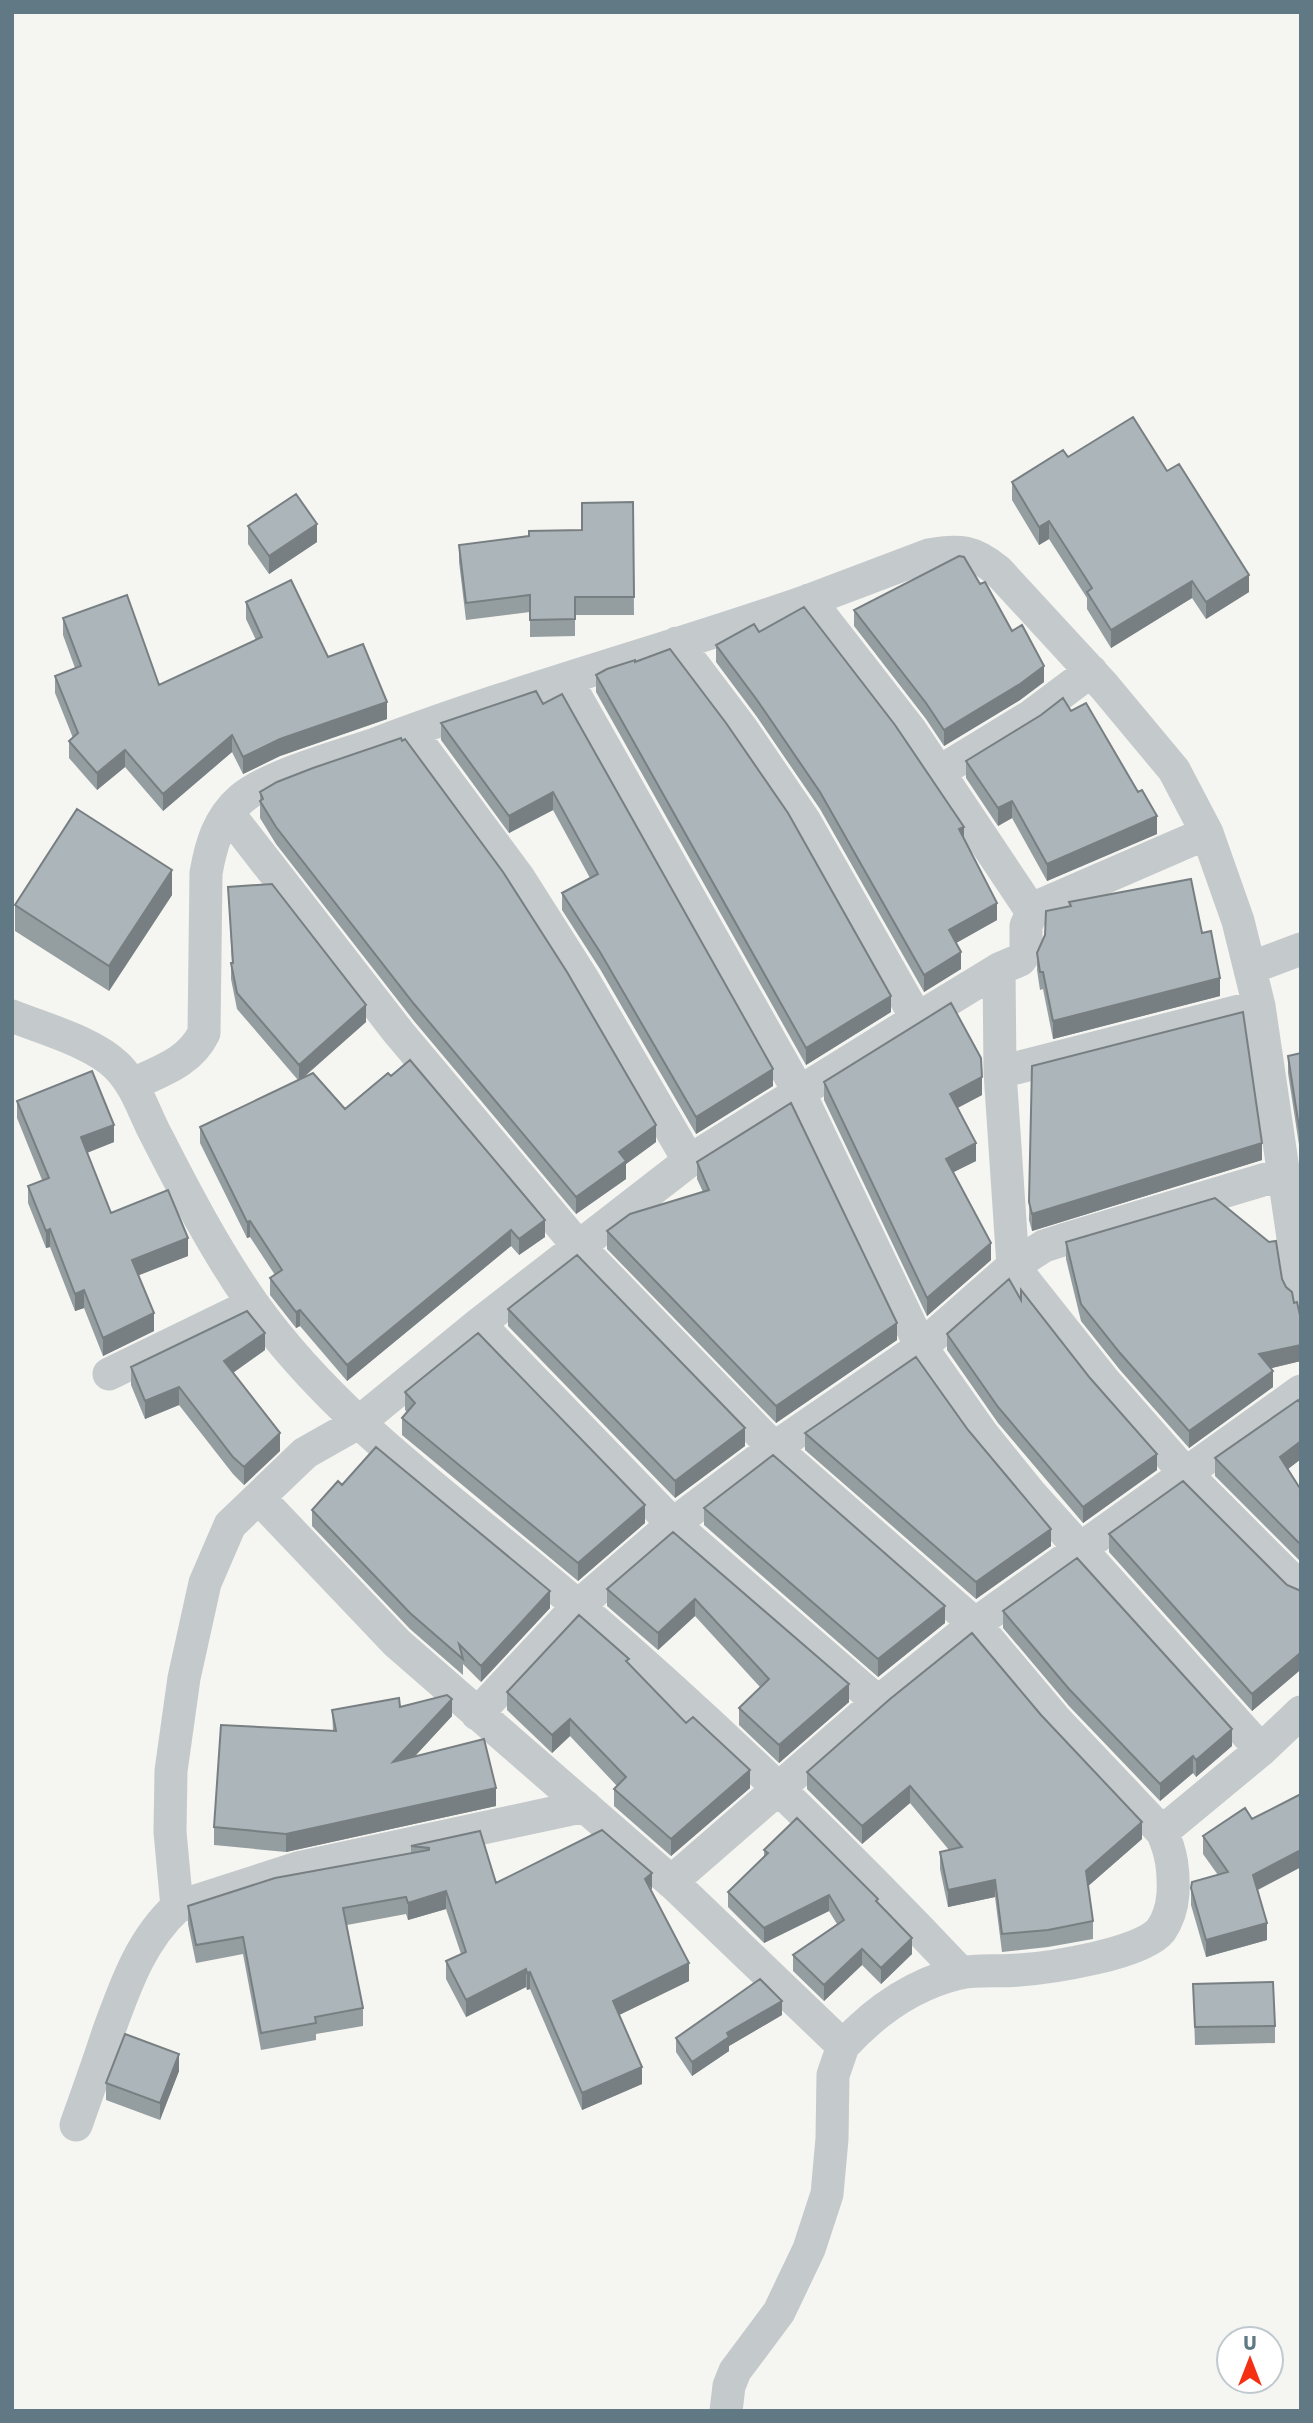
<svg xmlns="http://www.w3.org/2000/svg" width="1313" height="2423" viewBox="0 0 1313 2423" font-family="Poppins,sans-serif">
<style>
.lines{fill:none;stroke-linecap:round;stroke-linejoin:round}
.minor{stroke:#c4c9cb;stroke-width:33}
.wall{fill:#949da0}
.shaded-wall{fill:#787f82}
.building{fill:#acb6ba;stroke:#787f82;stroke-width:2}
</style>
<rect width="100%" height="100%" fill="#f5f5f1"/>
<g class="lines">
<path class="minor" d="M809,600L911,731L1032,912
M677,643L742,729L804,820L917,1019
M566,679L799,1092L921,1347L983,1435L1030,1493L1261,1750
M410,731L519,878L583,979L689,1161
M939,772L1031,716L1091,671
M228,813L399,1033L578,1246L774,1448L975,1624L1055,1719L1162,1832
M1250,968L1301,949
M12,1016C44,1029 93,1042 117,1066C137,1086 144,1113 157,1137C186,1194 216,1251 253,1304C340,1426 467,1510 579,1607C713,1722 840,1845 961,1973
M1000,1072L1259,1006
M133,1084C161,1071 190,1062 204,1033L206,873C211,845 218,819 241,799C269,775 342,756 378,743C520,689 667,650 810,600C850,585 889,570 929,555C959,549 974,551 998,571L1104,686L1174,770L1207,833L1238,921L1259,1006L1301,1292
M1283,1174L1069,1238L1044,1246L1013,1266L1105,1382L1186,1474L1301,1589
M479,1324L673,1524L878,1702
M109,1374L253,1304
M259,1498L397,1643L675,1885L843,2046L833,2075L832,2139L827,2194L809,2249L779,2312L735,2371L729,2386L726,2411
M477,1714L578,1606L673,1524L774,1448L921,1347L1013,1266L1000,1072L999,969
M671,1882L878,1702L975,1624L1301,1391
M177,1907L170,1832L171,1771L184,1678L205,1583L230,1525L305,1453L358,1423L479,1324L689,1161L917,1019L999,969L1020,960L1026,952V926L1032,912L1039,906L1207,833
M843,2046C874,2012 913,1984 960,1973C978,1969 999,1972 1019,1970C1049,1968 1143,1954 1161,1930C1168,1920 1172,1906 1173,1894C1174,1872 1172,1853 1162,1832L1261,1750L1301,1712
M76,2125C87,2094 98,2064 108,2033C125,1987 140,1941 177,1907L298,1868L585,1806"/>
</g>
<path class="wall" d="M1068,457L1167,471L1249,592L1206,619L1192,598L1111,648L1087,609V598L1049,539L1039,545L1012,500V482Z
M633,502L634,615H575V636L530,637V612L466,620L459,562V545L582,530Z
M248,526L317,542L269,574L248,544Z
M980,584L1012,631L1044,682L1020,700L944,746L926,719L854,626V610Z
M246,602L328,657L387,719L280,756L243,774L232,752L163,811L125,767L97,790L69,758V741L73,738L55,693V676L75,668L63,635V618L159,685L256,640L246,619Z
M759,632L964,838L997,920L956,943L961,969L924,992L820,809L757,717L716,662V645Z
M635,662L891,1012L806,1065L596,692V675Z
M543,704L773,1086L696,1134L600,969L562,910V893L590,878L553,810L509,833L441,740V723Z
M1071,711L1157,834L1047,881L1012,818L998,826L966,778V761Z
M402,741L656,1142L626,1164V1179L576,1214L414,1021L276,844L260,818V792Z
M228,887L366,1022L304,1077L345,1109L545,1237L519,1255L511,1246L347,1381L300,1326L296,1328L270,1295V1278L275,1275L250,1237L247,1238L200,1143V1127L298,1080L237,1009L231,979V963H232Z
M172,895L109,991L15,931V905Z
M1069,902L1202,933L1220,996L1053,1039L1043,989L1040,990L1037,970V953L1069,906Z
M1301,1053V1158L1288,1073V1056Z
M1032,1066L1262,1160L1032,1231L1029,1220Z
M824,1082L982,1095L957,1108L976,1161L953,1172L991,1260L927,1316L824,1100Z
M17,1101L114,1142L87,1153L111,1213L188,1256L138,1275L154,1331L103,1356L84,1308L75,1311L50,1247L46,1248L28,1203V1186L42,1180L17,1118Z
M697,1162L897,1340L776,1423L607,1249V1231L703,1192L697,1179Z
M1066,1242L1282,1279L1301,1361L1271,1368L1273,1387L1189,1448L1120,1370L1081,1321L1066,1259Z
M1021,1300L1157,1470L1083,1523L998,1423L947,1350V1334Z
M508,1309L745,1446L675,1498L508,1326Z
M265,1350L233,1373L280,1451L244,1485L233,1474L179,1405L145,1419L131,1385V1367Z
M405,1392L645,1523L578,1581L402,1435V1418L407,1412L405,1410Z
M1301,1404V1459L1288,1469L1301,1490V1562L1215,1476V1458Z
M968,1430L1051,1546L976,1599L805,1450V1433Z
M342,1485L550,1608L481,1682L463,1664V1675L410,1629L312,1526V1510Z
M704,1508L945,1623L878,1677L704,1525Z
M673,1532L849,1702L779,1763L739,1725V1708L760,1687L695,1616L658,1650L607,1606V1589Z
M1109,1534L1287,1585L1301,1591V1674L1299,1671L1252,1711L1109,1552Z
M1003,1611L1232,1746L1196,1777L1193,1773L1160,1801L1069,1706L1003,1628Z
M629,1664L686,1723L750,1788L671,1856L614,1806V1789L617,1786L570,1736L552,1753L507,1710V1692Z
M890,1699L1142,1839L1088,1886L1093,1921V1939L1048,1947L1002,1952L995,1897L948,1907L940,1869V1852L949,1850L910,1803L862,1844L807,1789V1772Z
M400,1707L452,1716L414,1757L496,1806L286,1852L214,1845V1827L333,1731L332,1710Z
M1301,1794V1867L1258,1890L1267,1940L1206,1957L1191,1905V1888L1218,1875L1203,1854V1836L1252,1819Z
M480,1831L496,1883L651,1890L689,1981L619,2015L642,2084L582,2110L530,1989L527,1990L526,1987L466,2017L446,1979V1961L461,1954L446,1909L408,1920L406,1914L347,1925L363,2008V2026L316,2034V2040L261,2050L243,1954L196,1963L188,1924V1906L411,1853V1846Z
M764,1850L878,1903L912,1954L881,1984L862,1965L824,2001L793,1971V1955L837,1924L829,1911L764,1943L728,1907V1892L764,1857Z
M1193,1984L1275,2026V2043L1195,2045Z
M782,2015L729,2046V2051L692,2076L676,2052V2038Z
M179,2071L160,2120L106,2100V2083Z"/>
<path class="shaded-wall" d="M1049,521V539L1039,545V527Z
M317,524V542L269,574V556Z
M1249,575V592L1206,619V602Z
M1192,581V598L1111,648V630Z
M1044,666V682L1020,700L944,746V730Z
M387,702V719L280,756L243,774V757L280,739Z
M232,735V752L163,811V794Z
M125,750V767L97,790V773Z
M553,792V810L509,833V816Z
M1012,801V818L998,826V808Z
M1157,816V834L1047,881V864Z
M964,827V844L959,829Z
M172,870V895L109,991V966Z
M997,903V920L949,947V930Z
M961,952V969L924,992V975Z
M1220,978V996L1053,1039V1021Z
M891,996V1012L806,1065V1048Z
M366,1005V1022L299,1081V1065Z
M773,1069V1086L696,1134V1117Z
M982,1077V1095L950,1112V1094Z
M114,1125V1142L81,1155V1137Z
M656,1125V1142L626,1164V1179L576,1214V1197L619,1152Z
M976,1143V1161L946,1176V1159Z
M1262,1143V1160L1032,1231V1214Z
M545,1220V1237L519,1255V1239Z
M250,1221V1237L247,1238V1222Z
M50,1229V1247L46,1248V1231Z
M511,1230V1246L347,1381V1365Z
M188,1238V1256L132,1278V1260Z
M991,1243V1260L927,1316V1298Z
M84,1290V1308L75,1311V1294Z
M300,1310V1326L296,1328V1312Z
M154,1313V1331L103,1356V1338Z
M897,1323V1340L776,1423V1406Z
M265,1333V1350L224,1379V1361Z
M1301,1345V1361L1259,1371V1354Z
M1273,1371V1387L1189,1448V1431Z
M179,1387V1405L145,1419V1401Z
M745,1428V1446L675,1498V1481Z
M280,1433V1451L244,1485V1467Z
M1301,1441V1459L1280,1475V1457Z
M1157,1454V1470L1083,1523V1507Z
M645,1505V1523L578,1581V1563Z
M1051,1529V1546L976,1599V1582Z
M550,1591V1608L481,1682V1666Z
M695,1599V1616L658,1650V1633Z
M945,1606V1623L878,1677V1659Z
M1299,1654V1671L1252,1711V1694Z
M849,1684V1702L779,1763V1745Z
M452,1699V1716L393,1780V1762Z
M570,1719V1736L552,1753V1735Z
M1232,1729V1746L1196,1777V1760Z
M1193,1756V1773L1160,1801V1784Z
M750,1770V1788L671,1856V1839Z
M910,1786V1803L862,1844V1826Z
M496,1788V1806L286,1852V1834Z
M1142,1822V1839L1086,1888V1871Z
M1301,1850V1867L1253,1892V1875Z
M652,1873V1890L645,1879Z
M995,1880V1897L948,1907V1890Z
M446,1891V1909L408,1920V1903Z
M829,1895V1911L764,1943V1928Z
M1267,1923V1940L1206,1957V1940Z
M912,1938V1954L881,1984V1968Z
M862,1949V1965L824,2001V1985Z
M689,1963V1981L613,2018V2001Z
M526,1969V1987L466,2017V2000Z
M530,1972V1989L527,1990V1973Z
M782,2001V2015L729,2046V2051L692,2076V2062L727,2033Z
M179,2054V2071L160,2120V2103Z
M642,2067V2084L582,2110V2093Z"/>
<path class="building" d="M1133,417L1167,471L1179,464L1249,575L1206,602L1192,581L1111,630L1087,592L1092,588L1049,521L1039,527L1012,482L1063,450L1068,457Z
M296,494L317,524L269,556L248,526Z
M633,502L634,597H575V619L530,620V595L466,603L459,545L529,536V531L582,530V503Z
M959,556L964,557L980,584L985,582L1012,631L1022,625L1044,666L1020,684L944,730L926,703L854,610Z
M291,580L328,657L363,644L387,702L280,739L243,757L232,735L163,794L125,750L97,773L69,741L78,733L55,676L81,666L63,618L127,595L159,685L262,637L246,602Z
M804,607L895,725L964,827L959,829L997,903L949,930L961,952L924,975L820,792L757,700L716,645L754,624L759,632Z
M670,649L726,723L788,813L891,996L806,1048L596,675L607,669L635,660V662Z
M536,691L543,704L562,694L773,1069L696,1117L600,952L562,893L598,874L553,792L509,816L441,723Z
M1063,698L1071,711L1086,703L1138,792L1142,790L1157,816L1047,864L1012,801L998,808L966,761L1041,715Z
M401,738L402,741L405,739L503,872L567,972L656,1125L619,1152L626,1161L576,1197L414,1004L276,827L260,801L263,799L260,792L277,782L313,768Z
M77,809L172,870L109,966L15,905Z
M1191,879L1202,933L1211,931L1220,978L1053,1021L1043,972H1040L1037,953L1045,935L1046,911L1071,906L1069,902Z
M272,884L366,1005L299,1065L237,993L231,963H233L228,887Z
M951,1003L981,1058L982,1077L950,1094L976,1143L946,1159L991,1243L927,1298L824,1082Z
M1243,1012L1262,1143L1032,1214L1029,1202L1032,1066Z
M1301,1053V1140L1288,1056Z
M410,1060L545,1220L519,1239L511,1230L347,1365L300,1310L296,1312L270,1278L282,1270L250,1221L247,1222L200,1127L313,1073L345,1109L388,1073L391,1076Z
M92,1071L114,1125L81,1137L111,1213L168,1190L188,1238L132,1260L154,1313L103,1338L84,1290L75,1294L50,1229L46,1231L28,1186L49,1178L17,1101Z
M791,1103L897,1323L776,1406L607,1231L630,1214L709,1190L697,1162Z
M1215,1198L1269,1242L1276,1241L1282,1279L1286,1287L1292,1292L1294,1303L1297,1302L1301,1320V1345L1259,1354L1273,1371L1189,1431L1120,1353L1081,1304L1066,1242Z
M577,1255L745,1428L675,1481L508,1309Z
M1009,1279L1021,1300V1290L1090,1378L1157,1454L1083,1507L998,1407L947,1334Z
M247,1311L265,1333L224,1361L280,1433L244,1467L233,1457L179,1387L145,1401L131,1367Z
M478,1333L645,1505L578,1563L402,1418L415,1403L405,1392Z
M916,1357L968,1430L1051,1529L976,1582L805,1433Z
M1298,1400L1301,1404V1441L1280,1457L1301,1490V1545L1215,1458Z
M376,1447L550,1591L481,1666L459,1644L463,1659L410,1613L312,1510L338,1481L342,1485Z
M773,1455L945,1606L878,1659L704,1508Z
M1183,1481L1287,1585L1301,1591V1656L1299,1654L1252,1694L1109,1534Z
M673,1532L849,1684L779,1745L739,1708L769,1679L695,1599L658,1633L607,1589Z
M1077,1558L1232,1729L1196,1760L1193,1756L1160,1784L1069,1689L1003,1611Z
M579,1615L629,1659L626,1661L686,1723L693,1717L750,1770L671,1839L614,1789L626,1777L570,1719L552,1735L507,1692Z
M972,1633L1041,1715L1142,1822L1086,1871L1093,1921L1048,1930L1002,1934L995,1880L948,1890L940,1852L962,1847L910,1786L862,1826L807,1772L890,1699Z
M447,1695L452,1699L393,1762L484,1739L496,1788L286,1834L214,1827L221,1725L336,1731L332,1710L399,1698L400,1707Z
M1301,1794V1850L1253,1875L1267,1923L1206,1940L1191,1888L1192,1882L1228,1872L1203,1836L1245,1808L1252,1819Z
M797,1818L878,1899L876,1901L912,1938L881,1968L862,1949L824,1985L793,1955L844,1920L829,1895L764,1928L728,1892L768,1853L764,1850Z
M602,1830L652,1873L645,1879L689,1963L613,2001L642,2067L582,2093L530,1972L527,1973L526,1969L466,2000L446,1961L466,1952L446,1891L408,1903L406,1897L343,1908L363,2008L315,2017L316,2023L261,2033L243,1937L196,1945L188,1906L275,1878L429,1850V1848L411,1846L480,1831L496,1883Z
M760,1979L782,2001L727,2033L729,2037L692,2062L676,2038Z
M1273,1982L1275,2026L1195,2027L1193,1984Z
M125,2034L179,2054L160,2103L106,2083Z"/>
<rect width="1313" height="2423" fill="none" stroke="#617985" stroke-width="28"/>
<g transform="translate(1250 2360)"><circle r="33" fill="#ffffff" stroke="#c0c9ce" stroke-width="2"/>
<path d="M0-5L12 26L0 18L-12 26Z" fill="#f42f12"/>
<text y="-10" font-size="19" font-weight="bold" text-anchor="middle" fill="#617985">U</text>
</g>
</svg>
